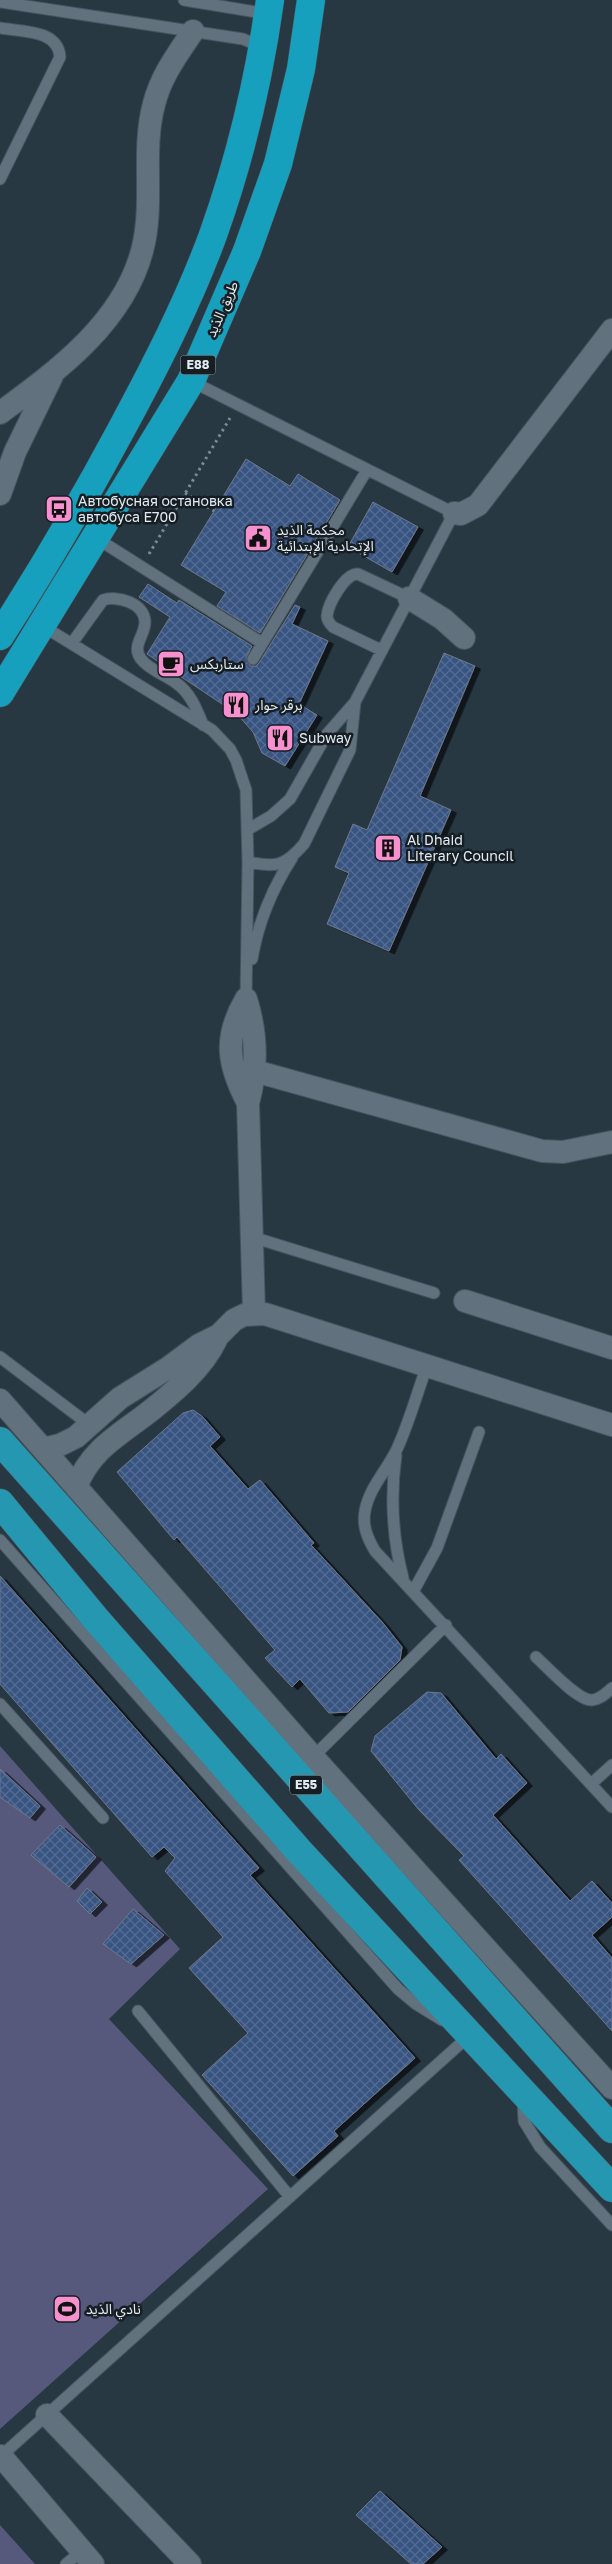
<svg xmlns="http://www.w3.org/2000/svg" width="612" height="2564" viewBox="0 0 612 2564" font-family="'Golos Text','Noto Sans Arabic',sans-serif">
<style>
.park{fill:#56597b}
.building{fill:url(#building-cross-hatch);stroke:#6e7989;filter:url(#shadow)}
.lines{fill:none;stroke-linecap:round;stroke-linejoin:round}
.service-casing{stroke:#46545d;stroke-width:13}
.minor-casing{stroke:#46545d;stroke-width:24}
.trunk-casing{stroke:#46545d;stroke-width:29}
.motorway-casing{stroke:#46545d;stroke-width:29}
.path{stroke:#7d8a93;stroke-width:3;stroke-dasharray:2.5 4;stroke-linecap:butt}
.service{stroke:#61727e;stroke-width:11}
.minor{stroke:#61727e;stroke-width:22}
.trunk{stroke:#2697b0;stroke-width:28}
.motorway{stroke:#17a0bd;stroke-width:28}
.labels{text-anchor:middle;stroke-width:5;stroke-linejoin:round;paint-order:stroke}
.shield{fill:#171e23;stroke:#a4aeb4;stroke-width:1}
.shield-label{font-size:12px;font-weight:bold;fill:#e1ebf2}
.street-label{font-size:14px;fill:#e1ebf2;stroke:#171e23}
.poi-label{font-size:14px;fill:#e1ebf2;stroke:#171e23;text-anchor:start}
</style>
<defs>
<pattern id="building-cross-hatch" width="8" height="8" patternUnits="userSpaceOnUse" patternTransform="scale(1.25)"><rect width="8" height="8" fill="#375482"/><path d="M0 0l8 8M0 8l8-8" fill="none" stroke="#546d94"/></pattern>
<filter id="shadow"><feDropShadow dx="5.5" dy="3" stdDeviation="0" flood-color="#0009"/></filter>
</defs>
<rect width="100%" height="100%" fill="#283843"/>
<path class="park" d="M0,1746L180,1949L109,2019L268,2189L0,2429Z
M0,2525L35,2564H0Z"/>
<path class="building" d="M246,459L290,486L298,474L340,500L260,633L217,606L226,592L181,565Z
M373,502L418,527L392,572L348,547Z
M148,584L177,603L179,600L252,646L246,658L250,666H256L259,663L295,605L300,607L292,624L328,641L299,704L317,715L285,766L262,753L253,732L237,714L147,654L170,617L139,597Z
M444,653L475,666L420,796L451,810L389,951L327,924L349,873L335,867L353,824L367,830Z
M193,1410L202,1416L220,1437L210,1446L248,1489L260,1480L314,1543L311,1545L383,1623L402,1647L400,1660L348,1712L329,1713L300,1679L292,1687L265,1658L275,1650L177,1537L174,1540L117,1472L183,1413Z
M0,1576L259,1868L250,1875L415,2058L334,2131L338,2136L293,2176L202,2075L248,2033L189,1968L223,1937L165,1871L175,1858L164,1847L152,1857L0,1684Z
M427,1692L441,1693L496,1759L501,1754L527,1783L493,1815L570,1901L592,1881L612,1903V1917L592,1935L612,1958V2031L459,1860L464,1856L419,1810L371,1751L375,1736Z
M0,1769L40,1806L30,1818L0,1797Z
M60,1825L96,1857L69,1887L31,1855Z
M87,1888L102,1902L90,1914L77,1901Z
M133,1909L164,1935L131,1964L103,1944Z
M380,2491L442,2547L423,2564H411L356,2515Z"/>
<g class="lines">
<g class="service-casing">
<path id="service" d="M184,0L268,14
M0,2L243,39L262,47
M0,28C21,32 58,29 60,57L0,179
M191,381L454,513L355,702L327,734L290,799L271,816L247,830
M96,538L262,643
M41,625L212,730L230,749L236,760L246,790L248,862L246,999
M72,643L103,600C117,595 145,603 145,622C145,636 131,646 141,659C149,670 166,675 176,683C190,692 197,710 203,725
M381,650L333,627C330,624 327,621 327,616C328,604 345,573 358,574L409,598
M253,659L367,470
M248,862C276,868 285,866 304,844L350,750L355,702
M252,959C258,923 272,889 292,858
M252,1237L434,1293
M0,1357L91,1426
M427,1366C417,1393 409,1423 397,1449C387,1470 369,1488 365,1511C362,1526 368,1539 375,1551L612,1807
M396,1455C390,1498 392,1536 403,1578
M0,1540L398,1989L416,2004L442,2020
M414,1590L437,1548L479,1432
M536,1657C547,1667 578,1701 592,1700C601,1699 606,1693 612,1688
M0,1704L103,1818
M313,1757L446,1625
M591,1784L612,1765
M138,2011L290,2197
M523,2099L524,2121L540,2147L612,2225
M0,2457L469,2036L467,2034
M66,2564L82,2551"/>
</g>
<g class="minor-casing">
<path id="minor" d="M0,413C57,371 123,323 142,251C155,203 141,152 154,104C161,76 177,55 193,31
M0,494L15,452L52,376
M454,513L461,514L478,505L612,330
M409,598L443,619L464,638
M246,999C257,1034 258,1067 248,1103L254,1313
M246,999C223,1038 228,1065 248,1103
M255,1071L542,1151L563,1152L612,1142
M465,1301L612,1348
M0,1400L313,1757L612,2088
M43,1449L60,1445L76,1437L120,1398L168,1368L199,1345L219,1335L234,1320L244,1315L265,1314L612,1425
M76,1487C91,1449 118,1436 149,1412C174,1392 202,1369 216,1340
M47,2415L190,2564
M1,2456L93,2564"/>
</g>
<g class="trunk-casing">
<path id="trunk" d="M0,1441L612,2129
M0,1503L95,1618L299,1851L612,2188"/>
</g>
<g class="motorway-casing">
<path id="motorway" d="M0,636C43,569 83,501 121,430C155,367 188,303 213,235C240,159 259,80 270,0
M0,693L191,381L247,251L278,164L301,69L311,0"/>
</g>
<path class="path" d="M185,493L214,511
M149,554L230,418"/>
<use href="#service" class="service"/>
<use href="#minor" class="minor"/>
<use href="#trunk" class="trunk"/>
<use href="#motorway" class="motorway"/>
</g>
<defs>
<g id="bus-square" transform="scale(1.4375)"><rect x="-9" y="-9" width="18" height="18" rx="4" fill="#f790ce" stroke="#171e23"/><path d="M-5-6H5V4H4V6H2V4H-2V6H-4V4H-5ZM-3.5-4V0h7V-4ZM-3.5 1.2v1.5H-2V1.2ZM2 1.2v1.5H3.5V1.2Z" fill="#111"/></g>
<g id="civic-square" transform="scale(1.4375)"><rect x="-9" y="-9" width="18" height="18" rx="4" fill="#f790ce" stroke="#171e23"/><path d="M-.6-6.5H3V-4.5H.6V-3L4-1V1h2V6H-6V1h2V-1L-.6-3ZM-1.2 2.5V6h2.4V2.5Z" fill="#111"/></g>
<g id="cafe-square" transform="scale(1.4375)"><rect x="-9" y="-9" width="18" height="18" rx="4" fill="#f790ce" stroke="#171e23"/><path d="M-5.5-4.5H6V0H3Q3 3.5 0 3.5H-2.5Q-5.5 3.5-5.5 0ZM3-3.2v2h1.7v-2ZM-6 4.5H4V6H-6Z" fill="#111"/></g>
<g id="restaurant-square" transform="scale(1.4375)"><rect x="-9" y="-9" width="18" height="18" rx="4" fill="#f790ce" stroke="#171e23"/><path d="M-5-6h1v4h1v-4h1v4h1v-4h1v5L-1.5 .5V6h-2V.5L-5-1ZM5-6V6H3V1.5H1.5Q1.5-4 5-6Z" fill="#111"/></g>
<g id="building-square" transform="scale(1.4375)"><rect x="-9" y="-9" width="18" height="18" rx="4" fill="#f790ce" stroke="#171e23"/><path d="M-4-6H4V6H1V3H-1V6H-4ZM-2.5-4.3h1.7v1.8h-1.7ZM.8-4.3h1.7v1.8H.8ZM-2.5-1h1.7V.8h-1.7ZM.8-1h1.7V.8H.8Z" fill="#111"/></g>
<g id="stadium-square" transform="scale(1.4375)"><rect x="-9" y="-9" width="18" height="18" rx="4" fill="#f790ce" stroke="#171e23"/><path d="M0-5a6.5 5 0 1 0 0 10a6.5 5 0 1 0 0-10ZM-3.5-1.8h7v3.6h-7Z" fill="#111"/></g>
</defs>
<g fill-rule="evenodd">
<use href="#bus-square" x="59" y="509"/>
<use href="#civic-square" x="258" y="538"/>
<use href="#cafe-square" x="171" y="664"/>
<use href="#restaurant-square" x="236" y="705"/>
<use href="#restaurant-square" x="280" y="738"/>
<use href="#building-square" x="388" y="848"/>
<use href="#stadium-square" x="67" y="2309"/>
</g>
<g class="labels">
<g class="shield">
<rect x="180.5" y="355.5" width="35" height="19" rx="4"/>
<rect x="290" y="1775.5" width="32" height="19" rx="4"/>
</g>
<g class="shield-label">
<text x="198" y="369">E88</text>
<text x="306" y="1789">E55</text>
</g>
<g class="street-label">
<text transform="translate(222 309) rotate(-66)" y="5">طريق الذيد</text>
</g>
<g class="poi-label">
<text x="78" y="506">Автобусная остановка<tspan x="78" dy="16">автобуса Е700</tspan></text>
<text x="277" y="535">محكمة الذيد<tspan x="277" dy="16">الإتحادية الإبتدائية</tspan></text>
<text x="190" y="669">ستاربكس</text>
<text x="255" y="710">برقر حوار</text>
<text x="299" y="743">Subway</text>
<text x="407" y="845">Al Dhaid<tspan x="407" dy="16">Literary Council</tspan></text>
<text x="86" y="2314">نادي الذيد</text>
</g>
</g>
</svg>
